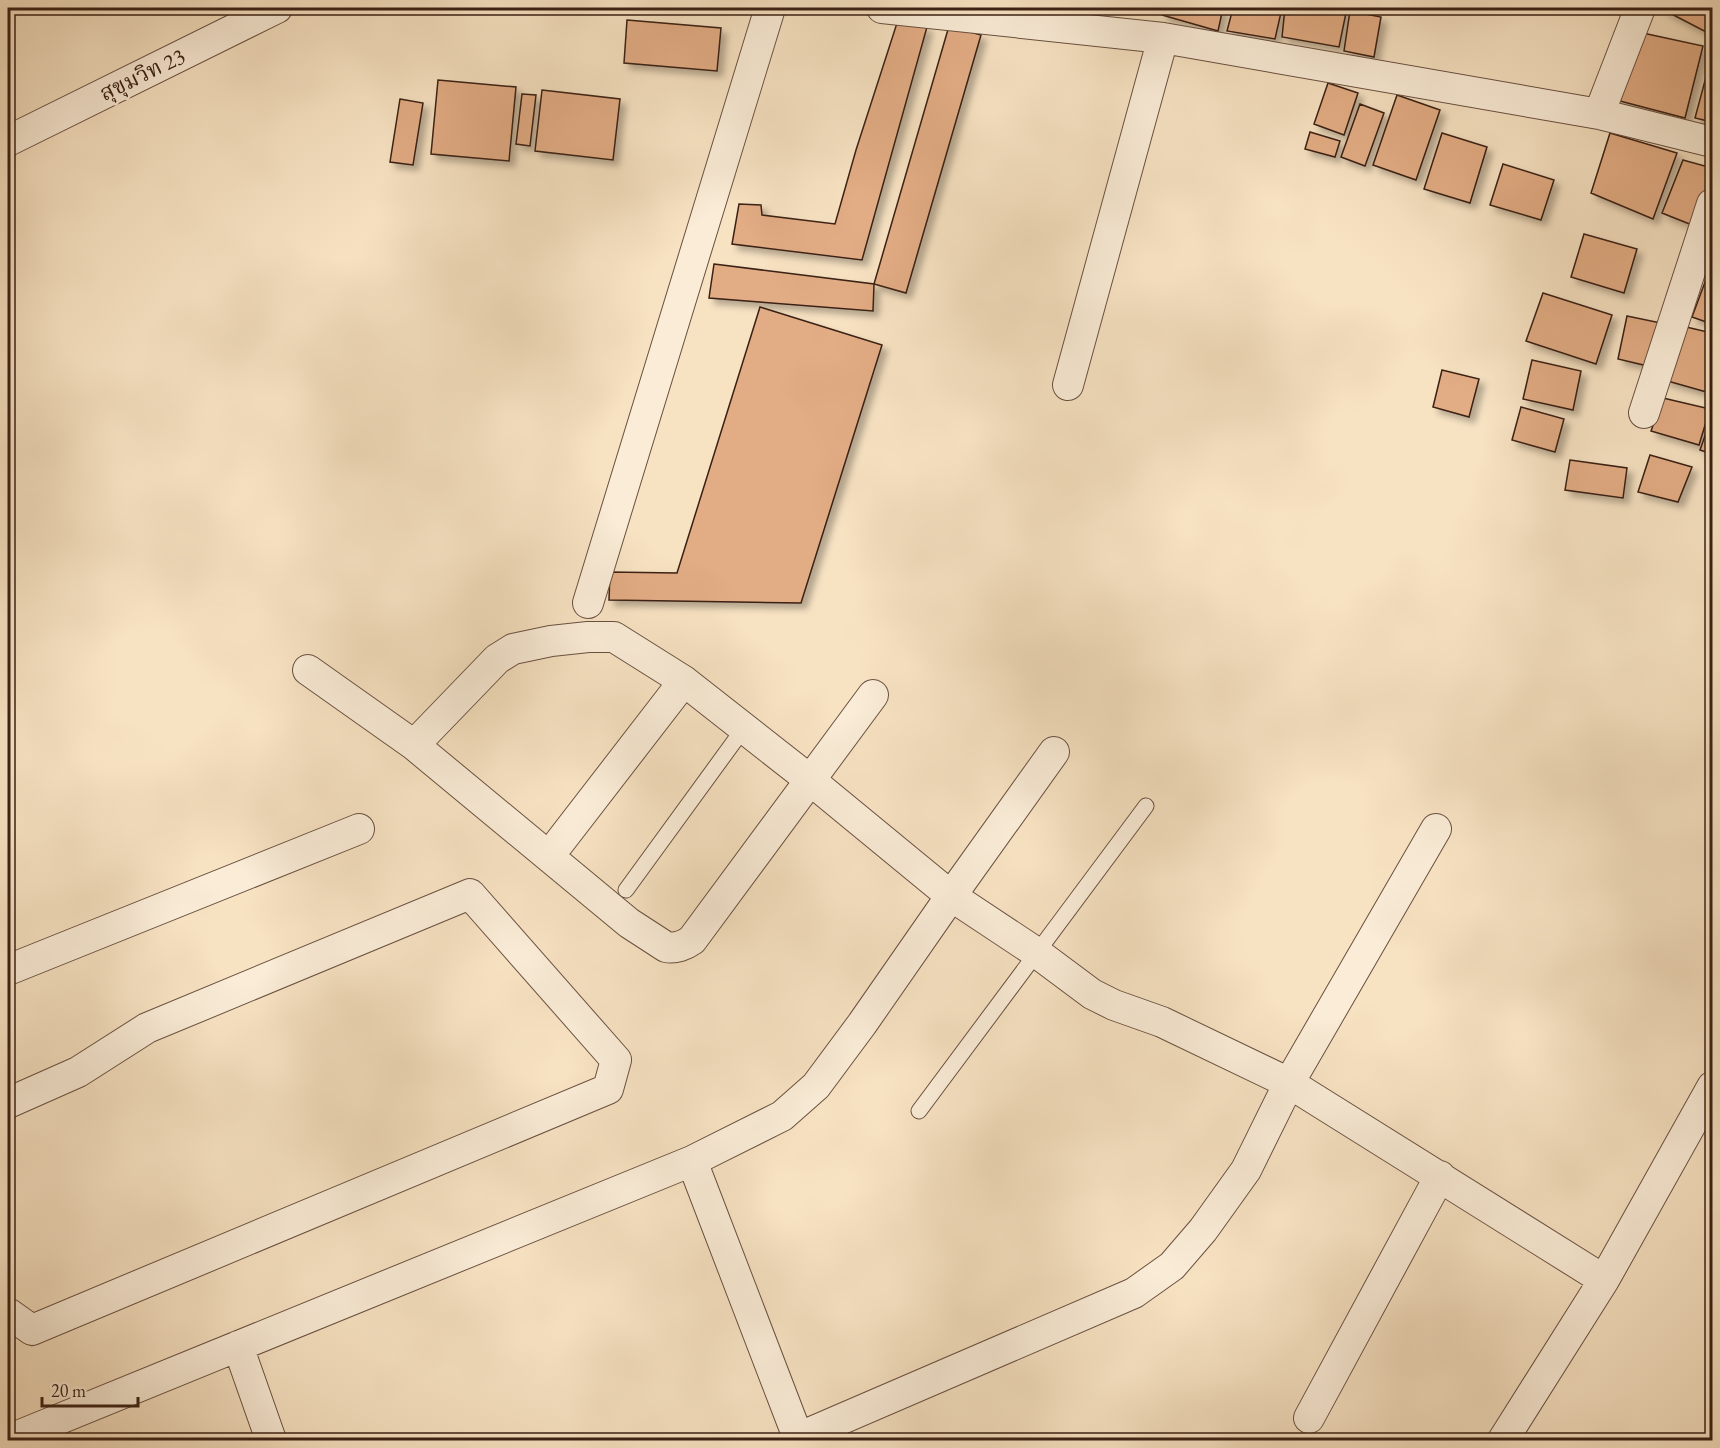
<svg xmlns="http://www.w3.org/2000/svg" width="1720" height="1448" viewBox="0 0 1720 1448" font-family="'EB Garamond','Noto Serif Thai',serif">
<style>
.building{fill:#e2ac84;stroke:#3a2014;stroke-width:1.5;filter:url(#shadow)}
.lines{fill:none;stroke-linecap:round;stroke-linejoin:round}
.service-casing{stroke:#695040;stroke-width:17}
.minor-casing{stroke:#695040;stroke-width:32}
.service{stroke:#faecd7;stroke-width:15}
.minor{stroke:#faecd7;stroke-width:30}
.labels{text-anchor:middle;stroke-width:5;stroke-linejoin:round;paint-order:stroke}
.street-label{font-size:22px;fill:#3a2014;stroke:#faecd7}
</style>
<defs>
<filter id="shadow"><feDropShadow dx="5.5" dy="5.5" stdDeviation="3" flood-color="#0004"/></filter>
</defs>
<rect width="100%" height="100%" fill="#f7e2c2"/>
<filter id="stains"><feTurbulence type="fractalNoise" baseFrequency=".00333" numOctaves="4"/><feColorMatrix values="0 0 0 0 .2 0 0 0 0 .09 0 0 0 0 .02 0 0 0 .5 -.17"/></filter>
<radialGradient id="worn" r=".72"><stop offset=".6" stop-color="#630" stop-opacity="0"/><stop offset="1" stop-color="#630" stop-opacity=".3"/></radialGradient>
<path class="building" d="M1165,8H1223L1218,31L1162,15Z
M1233,8H1282L1275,39L1227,31Z
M1285,8H1347L1339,47L1282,37Z
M1660,8H1712V35Z
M1350,11L1381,17L1374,57L1344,51Z
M627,20L721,28L717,71L624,63Z
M897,23L927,27L862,260L732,244L739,204L761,205L762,215L835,224L856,150Z
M949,26L981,35L906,293L874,284Z
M1638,32L1703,46L1685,118L1616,100Z
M1710,62H1712V122L1695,118Z
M438,80L516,87L509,161L431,154Z
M1328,83L1358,93L1344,135L1314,124Z
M542,90L620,99L613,160L535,151Z
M522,94L536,95L530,146L516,144Z
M1397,95L1440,110L1416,180L1373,165Z
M400,99L423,103L413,165L390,162Z
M1360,104L1384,113L1365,166L1341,157Z
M1310,132L1340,141L1335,157L1305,149Z
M1442,133L1487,147L1470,203L1424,189Z
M1610,133L1677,153L1653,219L1591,193Z
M1683,160L1712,168V186L1697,227L1662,213Z
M1503,164L1554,180L1541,220L1490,205Z
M1584,234L1637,249L1624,293L1571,277Z
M714,264L874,284L873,311L709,298Z
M1711,266H1712V324L1692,317Z
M1543,293L1612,315L1596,364L1526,341Z
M760,307L882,345L801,603L609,600L610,572L677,573Z
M1627,316L1661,323L1652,367L1618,359Z
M1682,326L1712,333V385L1710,393L1664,380Z
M1532,360L1581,371L1573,410L1523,399Z
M1442,370L1479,379L1469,417L1433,407Z
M1663,398L1710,409L1699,445L1651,431Z
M1521,407L1564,419L1555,452L1512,440Z
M1712,416V454L1700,450Z
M1650,455L1692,467L1678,502L1638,492Z
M1570,460L1627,468L1623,498L1565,490Z"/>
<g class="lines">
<g class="service-casing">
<path id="service" d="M626,890L744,728
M919,1111L1146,806"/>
</g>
<g class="minor-casing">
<path id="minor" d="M882,8L1163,38L1599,114L1712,142
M1599,114L1640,8
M8,141L277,8
M1068,385L1163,38
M1644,413L1712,204
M588,603L770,8
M308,670L414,745L629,923L666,947C675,949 685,945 692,940L873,695
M414,745L497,659L513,649L551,641L588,637H614L684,681L810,780L951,896L1037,953L1092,994L1114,1005L1162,1022L1289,1083L1604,1280
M559,843L684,681
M8,970L359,829
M8,1103L78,1072L147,1028L470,894L616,1060L608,1089L32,1330L8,1313
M692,1161L799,1440
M238,1346L271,1440
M1309,1418L1440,1176
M8,1440L692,1161L782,1116L816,1086L862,1024L951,896L1054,752
M793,1440L1134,1293L1172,1266L1203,1230L1246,1170L1289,1083L1436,829
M1503,1440L1604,1280L1712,1087"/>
</g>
<use href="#service" class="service"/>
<use href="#minor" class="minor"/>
</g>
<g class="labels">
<g class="street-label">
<text transform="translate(142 74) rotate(-26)" y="8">สุขุมวิท 23</text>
</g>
</g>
<rect width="1720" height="1448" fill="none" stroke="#f7e2c2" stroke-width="30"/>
<rect x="9" y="9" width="1702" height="1430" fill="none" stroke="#3a2014" stroke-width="3"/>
<rect x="15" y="15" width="1690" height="1418" fill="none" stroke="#3a2014" stroke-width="1.5"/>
<path d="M42 1397v9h96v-9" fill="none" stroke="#3a2014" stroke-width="3"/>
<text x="51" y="1397" font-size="18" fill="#3a2014" stroke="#faecd7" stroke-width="4.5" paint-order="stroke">20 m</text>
<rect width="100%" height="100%" filter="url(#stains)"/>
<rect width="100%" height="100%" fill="url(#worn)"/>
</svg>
